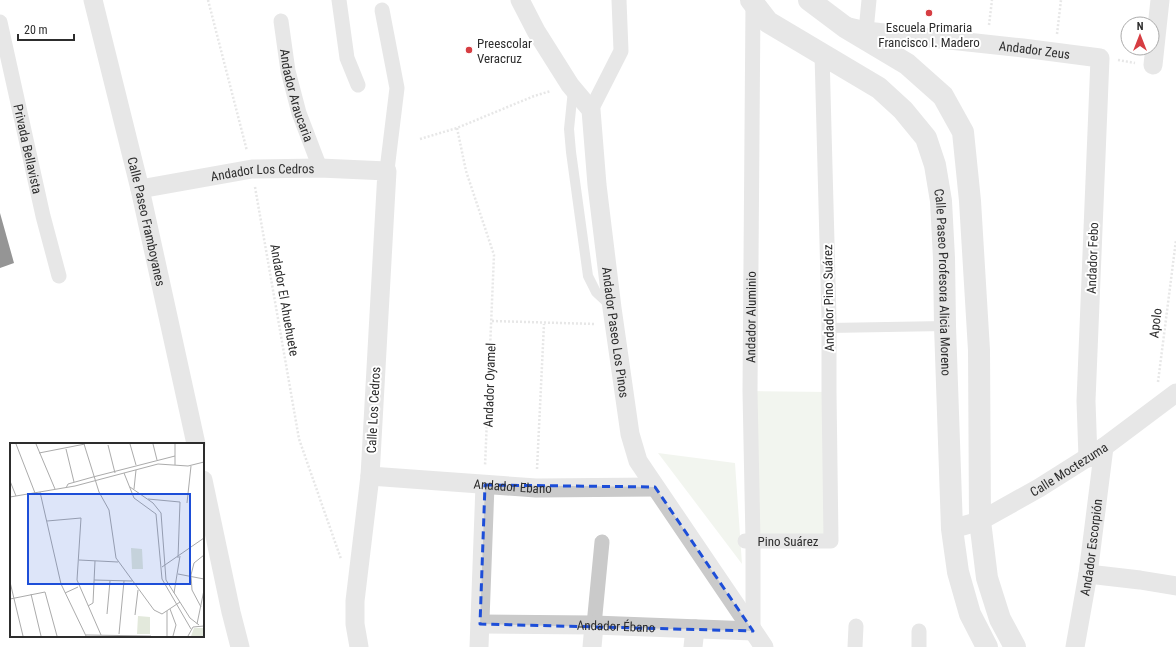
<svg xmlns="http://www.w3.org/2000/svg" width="1176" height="647" viewBox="0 0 1176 647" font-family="'Roboto Condensed',sans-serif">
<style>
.green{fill:#e3e9dc}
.building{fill:#141414}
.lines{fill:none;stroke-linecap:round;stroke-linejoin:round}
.path{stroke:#cacaca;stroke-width:2.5;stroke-dasharray:2 2;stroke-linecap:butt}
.service{stroke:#cacaca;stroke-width:10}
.pedestrian{stroke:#cacaca;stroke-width:15}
.minor{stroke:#cacaca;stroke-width:19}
.tertiary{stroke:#cacaca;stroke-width:22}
.marked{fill:none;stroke:#1d4ed8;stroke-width:3;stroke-dasharray:8 5;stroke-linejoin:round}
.poi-dot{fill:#d63d42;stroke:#fff;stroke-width:1.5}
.labels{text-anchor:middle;stroke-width:4;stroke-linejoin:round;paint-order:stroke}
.poi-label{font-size:13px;fill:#2d2d2d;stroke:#fff}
.street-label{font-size:13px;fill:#2d2d2d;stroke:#fff}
.inset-road{fill:none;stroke:#ababab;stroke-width:1}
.view{fill:#1d4ed8;fill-opacity:0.15;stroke:#1d4ed8;stroke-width:2}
.inset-edge{fill:none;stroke:#2d2d2d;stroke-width:2}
</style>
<rect width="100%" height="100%" fill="#fff"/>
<path class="green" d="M750,391L829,392L831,541H753Z
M658,453L735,463L742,564Z"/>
<path class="building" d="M0,213L14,263L0,268Z"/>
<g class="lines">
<path class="path" d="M208,0L247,151
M989,25L992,0
M1057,34L1061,0
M1118,60L1135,63
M457,128L466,171L494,255L485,466
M420,139L457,128L534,96L551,91
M255,187L299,439L341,559
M492,321L595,324
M1158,382L1176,240
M537,469L544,324"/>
<path class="service" d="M573,90L569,129L571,152L588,276L596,292L611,306
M829,328L945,326"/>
<g class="pedestrian">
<path d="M339,0L347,58L358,85"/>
<path d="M382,10L397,88L386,178"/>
<path id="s1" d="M281,21L288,71L299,113L320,168"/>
<path id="s2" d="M0,22L43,216L59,276"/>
<path d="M866,31L869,0"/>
<path d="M591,110L621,51L619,0"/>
<path id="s3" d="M745,541H831L829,392V318L822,54"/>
<path d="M594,625L602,542"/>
<path id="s4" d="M753,631V541L750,391L753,3"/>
<path d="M855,647L856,626"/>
<path d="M919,647V631"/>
</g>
<g class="minor">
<path id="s5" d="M93,0L140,189L196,444"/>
<path id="s6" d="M520,0L536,31L570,85L591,110L597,185L612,308L630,434L638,461L764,647"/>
<path id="s7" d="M849,27L866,31L1023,48L1100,58L1086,401L1088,458"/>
<path d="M1153,65L1160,0"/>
<path id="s8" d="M140,189L252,169L320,168L387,171L370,476L355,601V624L359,647"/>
<path id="s9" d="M370,476L536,488L655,487"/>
<path d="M203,480L231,612L240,647"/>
<path id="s10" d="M952,529L980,521L1039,488L1104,447L1176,393"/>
<path d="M1088,574L1140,580L1176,586"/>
<path id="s11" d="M480,624L594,625L753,631"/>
<path d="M479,647L485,485"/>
<path d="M592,647L594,625"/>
<path d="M693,647L695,629"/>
<path id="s12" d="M1075,647L1088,574L1104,447"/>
</g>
<g class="tertiary">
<path id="s13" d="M751,0L768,22L879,88L903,110L926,138L935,165L941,201L944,258L945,326L952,529L958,572L970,614L987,647"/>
<path d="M809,0L845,27L907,64L943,96L963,132L970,201L979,350L980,521L987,578L1000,619L1015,647"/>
</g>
</g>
<path d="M0 0H1176V647H0ZM485,485L655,487L753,631L480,624Z" fill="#fff" fill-opacity=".55" fill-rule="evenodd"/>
<path class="marked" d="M485,485L655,487L753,631L480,624Z"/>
<g class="poi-dot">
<circle cx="929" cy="13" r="4"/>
<circle cx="469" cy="50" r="4"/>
</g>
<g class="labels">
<g class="poi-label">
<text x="929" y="32">Escuela Primaria<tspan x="929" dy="15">Francisco I. Madero</tspan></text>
<text x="477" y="48" text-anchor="start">Preescolar<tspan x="477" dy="15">Veracruz</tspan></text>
</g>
<g class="street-label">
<text dy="5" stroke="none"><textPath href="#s7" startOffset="187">Andador Zeus</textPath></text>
<text dy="5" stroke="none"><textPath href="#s1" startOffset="76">Andador Araucaria</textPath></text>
<text dy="5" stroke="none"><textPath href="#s2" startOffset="130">Privada Bellavista</textPath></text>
<text dy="5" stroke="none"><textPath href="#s8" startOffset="124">Andador Los Cedros</textPath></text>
<text dy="5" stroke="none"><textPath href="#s5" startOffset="228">Calle Paseo Framboyanes</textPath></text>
<text transform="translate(1092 258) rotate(-88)" y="5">Andador Febo</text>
<text dy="5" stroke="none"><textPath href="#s13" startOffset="372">Calle Paseo Profesora Alicia Moreno</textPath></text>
<text transform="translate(828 298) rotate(-91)" y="5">Andador Pino Suárez</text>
<text transform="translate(285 300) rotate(80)" y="5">Andador El Ahuehuete</text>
<text dy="5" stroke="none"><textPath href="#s4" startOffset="314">Andador Aluminio</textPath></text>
<text transform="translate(1155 323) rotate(-83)" y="5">Apolo</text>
<text dy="5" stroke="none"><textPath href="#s6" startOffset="355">Andador Paseo Los Pinos</textPath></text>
<text transform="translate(489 385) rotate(-88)" y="5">Andador Oyamel</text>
<text transform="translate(373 410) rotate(-87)" y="5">Calle Los Cedros</text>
<text dy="5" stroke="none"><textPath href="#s10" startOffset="132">Calle Moctezuma</textPath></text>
<text dy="5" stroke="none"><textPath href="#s9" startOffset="143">Andador Ebano</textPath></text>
<text dy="5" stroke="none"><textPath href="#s3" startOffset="43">Pino Suárez</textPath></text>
<text dy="5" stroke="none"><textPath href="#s12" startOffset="101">Andador Escorpión</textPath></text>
<text dy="5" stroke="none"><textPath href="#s11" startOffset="136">Andador Ébano</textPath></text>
</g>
</g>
<g transform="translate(10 443)">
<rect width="194" height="194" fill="#fff"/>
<path d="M121,105L132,106L133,126H122ZM128,173L140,174V191H127ZM184,185H194V193H181Z" fill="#e3e9dc"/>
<path class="inset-road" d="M6,1L25,50M26,1L45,46M74,1L89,49L99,67L106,115L144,167L152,171L170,159M120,1L126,22M143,1L147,17M165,1V22M98,2L105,30M56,6L64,39M29,10L75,1M114,30L124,55L146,71L152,136L181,186M0,38L6,53M120,44L143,60L151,70L156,137L180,175L189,182M56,45L58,41L83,34L165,13M124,46L126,27M30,49L51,141L76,193M0,54L65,43L148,21L178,23L194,19M138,56L170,59L168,115M177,60L181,23M37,78L71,75L67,137L91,192M69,117L108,119M152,124L194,95M168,131L194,136M84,137L122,138M0,139L13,193M55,150L68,144M164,150L170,113M21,151L31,193M0,156L35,149L47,193M78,163L83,160L85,118M191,164L182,147L181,132L184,120L194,112M160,166L166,182L163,193M157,168V193M97,171L100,138M125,172L128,147M187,181L194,147M109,191L114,138M76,192L141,193M178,193L183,184L194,183"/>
<path class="view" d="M18,51H180V141H18Z"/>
<rect width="194" height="194" class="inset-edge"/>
</g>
<g transform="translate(1140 36)"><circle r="19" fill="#ffffff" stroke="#ababab"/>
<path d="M0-3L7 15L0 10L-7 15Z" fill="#d63d42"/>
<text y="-6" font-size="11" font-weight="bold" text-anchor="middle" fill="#2d2d2d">N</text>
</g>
<path d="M18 34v6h56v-6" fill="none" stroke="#2d2d2d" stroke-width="2"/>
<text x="24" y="34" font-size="12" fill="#2d2d2d" stroke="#ffffff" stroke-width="3" paint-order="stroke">20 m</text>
</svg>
